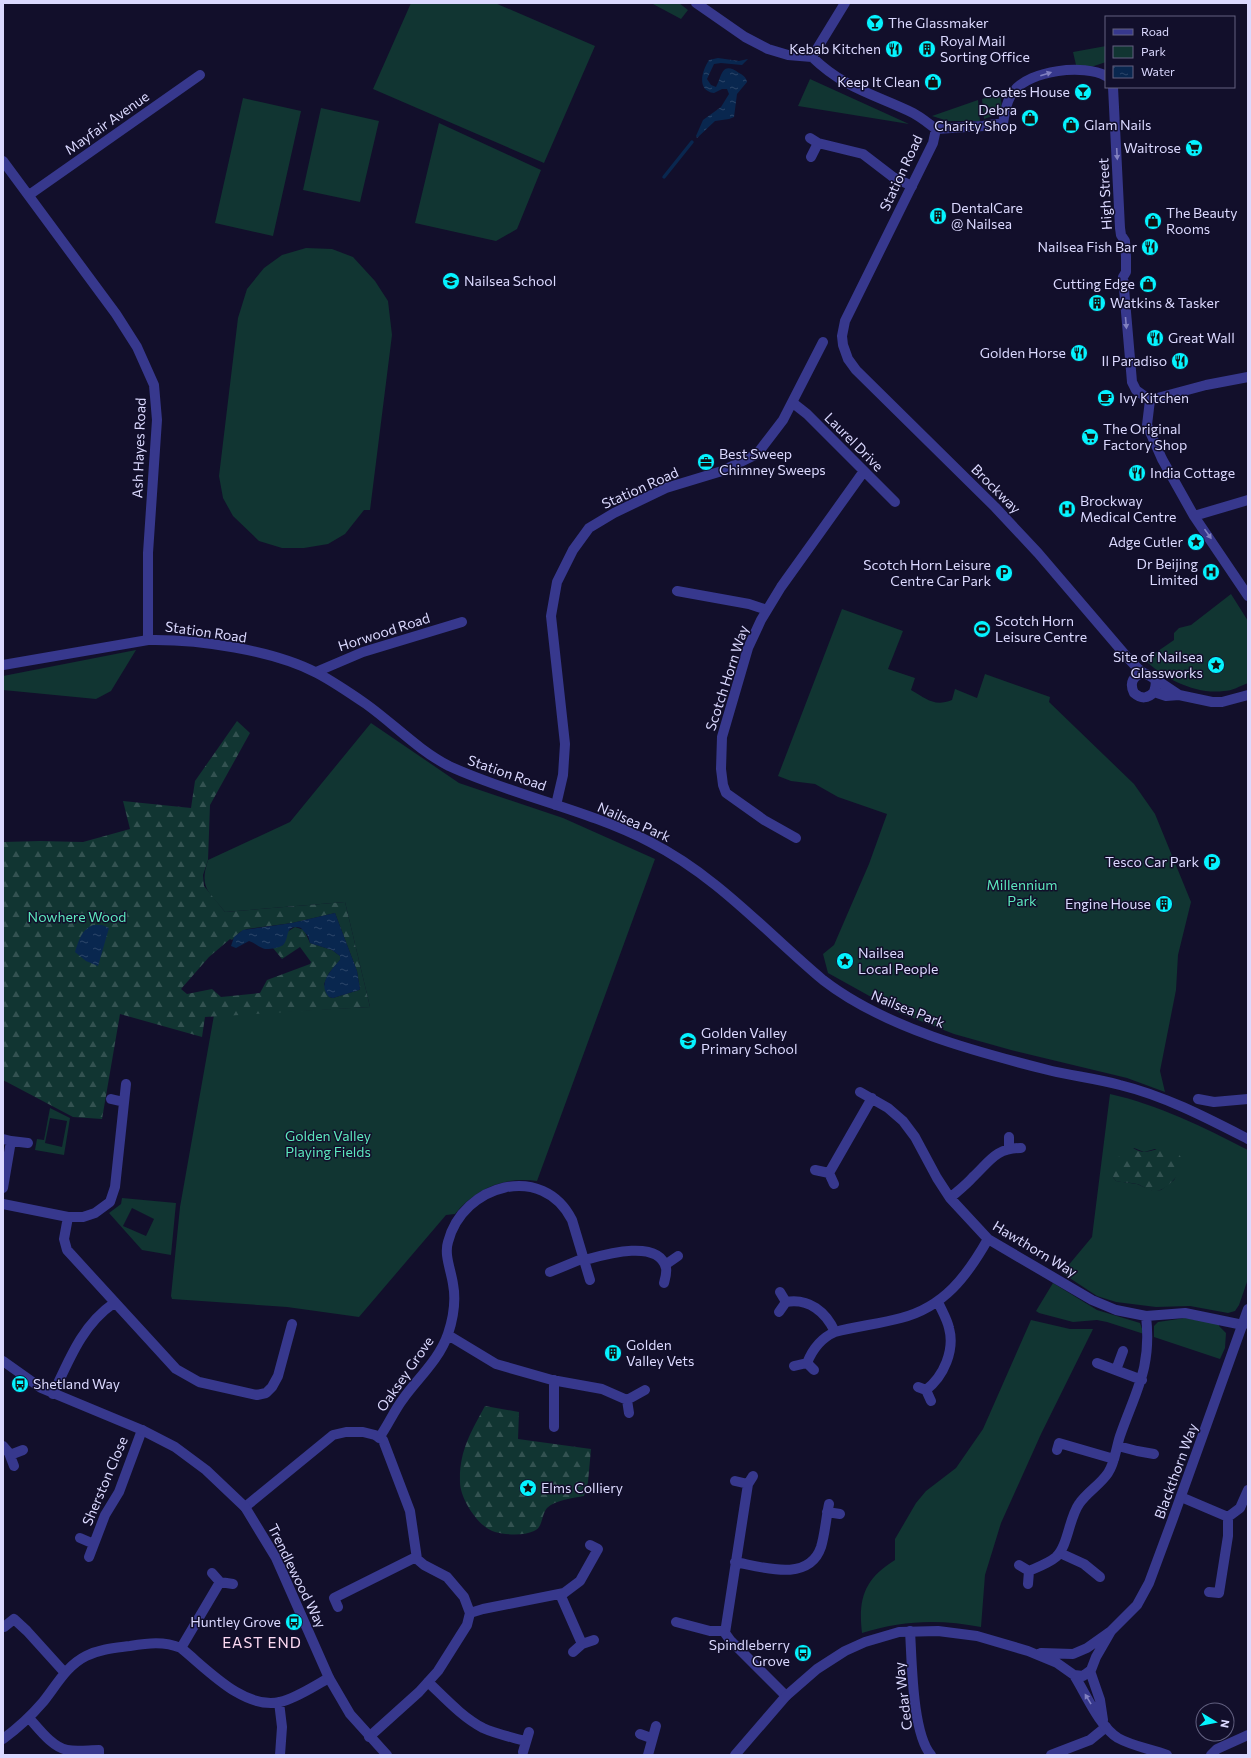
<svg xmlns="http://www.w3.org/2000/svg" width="1251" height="1758" viewBox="0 0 1251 1758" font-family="Commissioner,sans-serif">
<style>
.green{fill:#113532;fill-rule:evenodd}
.forest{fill:url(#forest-firs);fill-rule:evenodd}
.water{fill:url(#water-ripples)}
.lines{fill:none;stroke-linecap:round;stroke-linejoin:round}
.stream{stroke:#09274f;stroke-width:3.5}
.minor{stroke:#37388d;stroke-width:10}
.tertiary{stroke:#37388d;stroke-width:10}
.oneway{fill:#8180c0}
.labels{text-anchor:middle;stroke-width:3;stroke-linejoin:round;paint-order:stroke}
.poi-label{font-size:14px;fill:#dbd9ff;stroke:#120f2b;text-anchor:start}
.street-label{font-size:14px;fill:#dbd9ff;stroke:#120f2b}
.park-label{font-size:14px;fill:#5ce8bd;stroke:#120f2b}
.neighbourhood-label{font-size:15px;letter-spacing:1px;fill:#ffdbf4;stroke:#120f2b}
</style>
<defs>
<pattern id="forest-firs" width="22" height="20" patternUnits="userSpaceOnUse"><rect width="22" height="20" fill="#113532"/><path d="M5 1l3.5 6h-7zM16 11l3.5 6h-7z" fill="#335251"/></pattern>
<pattern id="water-ripples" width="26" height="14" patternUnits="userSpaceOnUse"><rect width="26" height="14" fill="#09274f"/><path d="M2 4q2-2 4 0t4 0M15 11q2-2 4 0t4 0" fill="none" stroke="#2c4669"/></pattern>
</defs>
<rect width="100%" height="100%" fill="#120f2b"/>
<path class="green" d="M411,3H495L595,46L544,163L373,89Z
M656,3H679L688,10L681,19L653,4Z
M1106,46V62L1091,67L1076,65L1073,52Z
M810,79L909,124L798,106Z
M1000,94L1002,107L998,114L984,119L982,99Z
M243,98L301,111L273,236L215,223Z
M978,100L980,121H948L932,116Z
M321,108L379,121L360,202L303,190Z
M439,123L541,170L517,229L496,241L415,223Z
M306,248L332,249L353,257L375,281L388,301L392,335L370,510H364L345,534L328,544L304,548H282L259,541L233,516L223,498L219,476L238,318L247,289L264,268L282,255Z
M1231,594L1248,621V683C1240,686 1232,691 1224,691C1197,695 1164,679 1145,660L1174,640V633L1179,628L1191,625Z
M842,609L903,631L888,669L915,678L911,690C927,699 934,707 952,700L955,689L977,698L985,674L1050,697L1049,702L1134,784L1155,814L1191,902L1178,955L1176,990L1160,1071L1165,1092L1127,1078L1011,1050L954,1034L900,1013L828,973L823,954L834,945L869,864L887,814L838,797L815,784L791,781L778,776Z
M136,650L111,691L96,699L3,690V676Z
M371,723L459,783L563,818L655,859L537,1181C505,1176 475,1189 455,1214L446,1215L359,1317L287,1307L172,1299L171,1296L180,1207L214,1015L370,1007L345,902L225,912C208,891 199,888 208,860L290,822Z
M1110,1094C1159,1105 1203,1127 1248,1150V1279L1239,1305L1235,1311L1228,1313L1190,1306L1156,1307L1116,1302L1097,1296L1062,1273L1092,1237ZM1134,1148L1144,1152L1155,1149L1181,1166L1174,1180L1161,1190L1153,1191L1137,1184L1116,1181L1113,1177Z
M50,1108L70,1118L64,1155L35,1150L37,1139L44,1140ZM50,1118L67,1121L62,1147L45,1143Z
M122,1198L176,1203L171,1255L142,1250L109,1213L121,1204ZM132,1208L154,1219L146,1236L123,1226Z
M1053,1283L1097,1310L1140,1323L1144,1334L1107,1322L1097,1320L1073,1322L1039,1313L1036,1311Z
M1185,1318L1219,1324V1326L1226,1333L1225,1348L1220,1359L1154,1337V1326L1158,1322Z
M1031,1320L1070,1329H1093L1041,1434L1001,1523L985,1575L981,1627C941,1619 902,1620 862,1633C858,1599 864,1579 895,1560V1539L916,1503L926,1491L956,1468L983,1429Z"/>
<path class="forest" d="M237,721L250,733L210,805L208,860L203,875L204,886L225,912L345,902L370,1007L205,1017L202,1037L120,1014L102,1119L73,1117L3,1080V842L40,841L83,842L130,829L123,801L191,808L195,781ZM335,913L357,971L360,989L359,990L333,998L329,997L324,984L329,973L340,960V956L332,950L310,943L304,930L295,927L287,932L283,945L273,948L282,959L300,947L311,962L310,964L267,980L260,993L221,997L212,989L187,994L181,989L209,957L230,939L232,940L240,932L247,929L292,923Z
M1129,1147C1134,1148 1139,1152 1144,1152C1154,1151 1164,1146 1174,1151C1194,1160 1171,1189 1156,1191C1149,1192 1144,1186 1137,1184C1130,1182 1123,1183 1116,1181L1113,1177L1117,1159L1125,1149Z
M485,1406L519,1412L518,1439L591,1449L588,1482L584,1496C574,1498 555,1500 547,1508C541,1515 543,1528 534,1531C524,1536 505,1535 495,1532C479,1528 460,1499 460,1482C459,1451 471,1432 485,1406Z"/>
<path class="water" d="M718,58L739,61L748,59L742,65L721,63L714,64L707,79L711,85L716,87C722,77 721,60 739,73C743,75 746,77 747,82L737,94L734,117L729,119L715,121L697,138L696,136L703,120L721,107L729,94L727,89H722L714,93C696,90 702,71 709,60Z
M335,913L357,971L360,989L359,990L333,998L329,997C317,984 331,970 340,960V956L332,950L310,943L308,936L301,928C284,923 290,939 283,945C279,948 271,949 267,949C260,949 256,943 249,941L236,948L231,946L234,937L243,930L292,923Z
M93,925H102L109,928L98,966L86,961L75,952C79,940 81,930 93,925Z"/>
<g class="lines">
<path class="stream" d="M664,177L692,142"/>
<path class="minor" d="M1113,87L1120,228L1121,235L1125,241L1126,257V272L1123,277L1132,382L1136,390L1150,400
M936,129L983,126L1003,123C1005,112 1007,99 1014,91C1030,70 1084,64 1106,76
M810,138L818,143L811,157
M818,143L863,154L893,177L912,186
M3,161L116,314L137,347L154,385L157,420L148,553V640
M29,195L200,75
M1150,400L1147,425L1162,459L1194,516L1248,596
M1150,400L1206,385L1248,377
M793,403L807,414L895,502
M1194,516L1248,500
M677,591L749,604L767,610
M316,672L363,652L462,622
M556,805L563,775L565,744L551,616L557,582L573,550L589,528L614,513L666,488L722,471L757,454L783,420L823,342
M796,838L764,820L726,793L723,785L721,769L722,737L748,648L761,620L781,587L864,471
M860,1092L888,1108L903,1121L915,1137L937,1178L950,1198L988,1239L1092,1300L1116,1310L1146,1316L1185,1313L1243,1325
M111,1099L124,1102
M1198,1099L1214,1102L1248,1099
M1009,1137V1148
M3,1139L11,1141L3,1188
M11,1141L28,1143
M815,1170L829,1173
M834,1184L829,1173L872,1098
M950,1198C958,1191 966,1185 973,1177C990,1161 996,1148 1021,1148
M3,1204L68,1217H83L95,1213L110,1202L115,1187L126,1084
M68,1217L64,1239L67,1250L176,1369L199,1382L257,1395L266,1393L272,1387L278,1376L292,1324
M585,1260C603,1255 659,1238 666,1268C667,1273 665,1279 664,1283
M665,1265L678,1256
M550,1272L584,1258
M786,1302C809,1298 826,1312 835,1332
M779,1312L786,1302L780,1292
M448,1335L496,1364L552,1380L602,1389L627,1400L645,1390
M1097,1363L1142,1380
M794,1366L807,1363
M814,1370L807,1363C813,1348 821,1338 835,1332C857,1326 879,1324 901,1318C944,1307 967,1276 988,1239
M1116,1370L1123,1351
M554,1380V1427
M918,1387L926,1390L931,1401
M926,1390C944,1376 955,1350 949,1328C947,1319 942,1311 938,1302
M53,1394C69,1360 82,1325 114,1303
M627,1400L629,1413
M379,1438C388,1425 394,1411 403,1399C418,1378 439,1360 448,1334C453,1319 456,1300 453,1284C451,1270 444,1255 448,1242C463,1184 543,1162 572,1220L590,1280
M3,1446L9,1453L14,1466
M1118,1446L1137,1451L1154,1454
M1057,1450L1059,1443L1114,1459
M10,1455L23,1450
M753,1476L748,1484L725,1633L730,1640L786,1696
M735,1481L748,1484
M1181,1497L1228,1517
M245,1507L333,1435L346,1432H363L375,1435L383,1440L410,1511L417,1559L424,1565L447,1577L464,1597L470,1613L467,1625L438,1671L419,1692L369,1737
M827,1512L840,1514
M80,1538L94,1544
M1060,1553L1084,1564L1100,1577
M89,1557L105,1515L119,1492L142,1430
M735,1562C762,1567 809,1583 821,1547C825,1534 826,1518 829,1504
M1019,1565L1029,1571C1038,1567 1049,1563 1056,1557C1068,1546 1069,1518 1079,1504C1087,1492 1100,1485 1108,1473C1115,1463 1116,1448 1120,1436C1136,1390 1152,1368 1146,1316
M212,1573L220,1582L233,1584
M1028,1584L1029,1571
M1209,1592L1219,1593L1228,1536V1517L1240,1508L1248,1490
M560,1594L582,1644
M338,1607L334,1598L416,1557
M470,1613L483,1609L564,1593L580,1581L598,1549L590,1545
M676,1622L710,1631H725
M4,1627L14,1619L27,1631L65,1673
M910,1631C912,1661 912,1733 931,1755
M181,1648L220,1582
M573,1652L582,1644L594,1640
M428,1682C445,1698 462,1717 483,1728C496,1734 511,1737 525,1741
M279,1702L282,1727L280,1755
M29,1718C39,1729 52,1747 67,1750C77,1752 89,1750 99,1750V1755
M640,1734L651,1738
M3,1739C18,1728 31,1716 43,1702C56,1686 66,1666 86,1656C100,1649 115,1648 130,1646C148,1643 164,1641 181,1648C207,1669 244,1710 280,1702C297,1698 314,1686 329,1678
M523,1752L529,1732
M648,1755L656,1726
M1051,1755L1090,1740L1106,1727
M1211,1755L1217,1749L1248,1735"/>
<path class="tertiary" d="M696,3L745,37L768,49L788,55L812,57C845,89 874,94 913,113C921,117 929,124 936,129L933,143L845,321L842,336L843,345L848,359L856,370L995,507L1038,553L1127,657C1132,662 1138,670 1144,673C1155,678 1158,679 1154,692C1148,699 1141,699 1134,693C1129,683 1133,675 1144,673
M812,57L845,3
M3,665L148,640C198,639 273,650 317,673C334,682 350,693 366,704C394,724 418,750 449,766C514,796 586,809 650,842C717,876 766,932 823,980C885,1028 976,1052 1052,1071C1074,1076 1098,1079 1120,1085C1165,1096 1207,1118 1248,1139
M1155,679L1179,695
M1154,692L1166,696L1179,695L1212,702H1222L1248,695
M3,1361L41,1388L142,1430L175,1447L206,1470L245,1507L276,1558L329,1678L350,1714L387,1755
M1041,1653L1073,1654L1087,1648L1111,1631L1137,1605L1149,1583L1172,1521L1248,1309
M1090,1671L1100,1700L1103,1720
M1074,1675C1086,1694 1099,1726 1118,1738C1132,1746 1151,1749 1167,1755
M735,1755L786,1696L817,1669L845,1651L865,1642L899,1632L938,1631L977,1636L1028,1651L1057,1663L1074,1675L1083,1676L1091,1670L1096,1657L1111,1631"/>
</g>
<defs><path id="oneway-solid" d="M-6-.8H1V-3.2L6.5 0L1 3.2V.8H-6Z"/></defs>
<g class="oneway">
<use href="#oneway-solid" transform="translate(1046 74) rotate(-18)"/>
<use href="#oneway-solid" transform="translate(1117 154) rotate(87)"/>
<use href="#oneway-solid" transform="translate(1126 323) rotate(85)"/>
<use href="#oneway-solid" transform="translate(1208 534) rotate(55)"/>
<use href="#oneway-solid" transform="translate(1088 1699) rotate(-121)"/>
</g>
<defs>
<g id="bar-disc" transform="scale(0.9)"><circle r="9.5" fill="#05f3ff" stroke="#120f2b"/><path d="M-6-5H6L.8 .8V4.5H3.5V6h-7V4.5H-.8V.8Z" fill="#111"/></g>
<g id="restaurant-disc" transform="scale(0.9)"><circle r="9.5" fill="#05f3ff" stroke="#120f2b"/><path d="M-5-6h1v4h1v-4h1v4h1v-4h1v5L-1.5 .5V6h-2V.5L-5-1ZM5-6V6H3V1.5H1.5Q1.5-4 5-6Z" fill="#111"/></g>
<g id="building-disc" transform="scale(0.9)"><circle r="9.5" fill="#05f3ff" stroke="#120f2b"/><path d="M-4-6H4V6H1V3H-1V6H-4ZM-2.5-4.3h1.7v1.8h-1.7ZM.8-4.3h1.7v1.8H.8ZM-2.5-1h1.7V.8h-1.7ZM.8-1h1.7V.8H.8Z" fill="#111"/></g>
<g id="shop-disc" transform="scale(0.9)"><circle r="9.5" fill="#05f3ff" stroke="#120f2b"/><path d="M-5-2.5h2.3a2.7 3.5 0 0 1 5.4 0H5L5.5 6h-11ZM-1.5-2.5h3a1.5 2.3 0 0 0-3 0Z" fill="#111"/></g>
<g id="supermarket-disc" transform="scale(0.9)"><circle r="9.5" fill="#05f3ff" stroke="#120f2b"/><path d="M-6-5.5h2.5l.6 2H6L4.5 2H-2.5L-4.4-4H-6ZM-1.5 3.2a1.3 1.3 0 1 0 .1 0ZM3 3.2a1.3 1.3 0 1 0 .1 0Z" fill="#111"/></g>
<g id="school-disc" transform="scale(0.9)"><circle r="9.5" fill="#05f3ff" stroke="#120f2b"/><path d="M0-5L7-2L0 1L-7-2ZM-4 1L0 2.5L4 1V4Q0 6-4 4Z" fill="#111"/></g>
<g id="cafe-disc" transform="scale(0.9)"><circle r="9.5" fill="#05f3ff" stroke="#120f2b"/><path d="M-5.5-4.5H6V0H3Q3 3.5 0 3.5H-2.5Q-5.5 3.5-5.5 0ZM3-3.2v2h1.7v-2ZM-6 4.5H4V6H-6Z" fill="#111"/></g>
<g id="office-disc" transform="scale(0.9)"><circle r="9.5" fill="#05f3ff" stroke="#120f2b"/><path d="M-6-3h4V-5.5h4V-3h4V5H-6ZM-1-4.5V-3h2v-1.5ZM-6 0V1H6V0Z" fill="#111"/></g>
<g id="hospital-disc" transform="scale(0.9)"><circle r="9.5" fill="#05f3ff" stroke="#120f2b"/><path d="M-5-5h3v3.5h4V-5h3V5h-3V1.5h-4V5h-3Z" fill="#111"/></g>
<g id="sight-disc" transform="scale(0.9)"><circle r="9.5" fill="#05f3ff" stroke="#120f2b"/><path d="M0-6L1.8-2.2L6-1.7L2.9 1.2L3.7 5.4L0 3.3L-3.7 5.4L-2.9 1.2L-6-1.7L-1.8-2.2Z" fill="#111"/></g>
<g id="parking-disc" transform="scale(0.9)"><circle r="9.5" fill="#05f3ff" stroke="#120f2b"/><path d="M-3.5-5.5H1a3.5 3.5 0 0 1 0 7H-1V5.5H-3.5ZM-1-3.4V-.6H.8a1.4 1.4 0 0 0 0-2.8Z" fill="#111"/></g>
<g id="stadium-disc" transform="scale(0.9)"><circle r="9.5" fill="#05f3ff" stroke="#120f2b"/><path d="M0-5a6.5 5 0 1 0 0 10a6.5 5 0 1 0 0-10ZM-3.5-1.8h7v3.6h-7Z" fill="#111"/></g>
<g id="bus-disc" transform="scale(0.9)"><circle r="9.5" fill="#05f3ff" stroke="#120f2b"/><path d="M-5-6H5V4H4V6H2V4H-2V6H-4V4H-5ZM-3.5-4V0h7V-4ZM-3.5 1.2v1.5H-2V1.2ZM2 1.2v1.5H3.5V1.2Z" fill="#111"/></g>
</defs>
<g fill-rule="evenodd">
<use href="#bar-disc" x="875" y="23"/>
<use href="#restaurant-disc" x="894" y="49"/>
<use href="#building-disc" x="927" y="49"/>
<use href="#shop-disc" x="933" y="82"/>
<use href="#bar-disc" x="1083" y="92"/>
<use href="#shop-disc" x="1030" y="118"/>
<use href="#shop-disc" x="1071" y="125"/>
<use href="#supermarket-disc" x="1194" y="148"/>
<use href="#building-disc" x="938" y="216"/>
<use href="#shop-disc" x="1153" y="221"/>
<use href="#restaurant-disc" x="1150" y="247"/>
<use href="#school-disc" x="451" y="281"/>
<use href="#shop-disc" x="1148" y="284"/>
<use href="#building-disc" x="1097" y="303"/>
<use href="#restaurant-disc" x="1155" y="338"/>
<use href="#restaurant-disc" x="1079" y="353"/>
<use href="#restaurant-disc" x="1180" y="361"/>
<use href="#cafe-disc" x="1106" y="398"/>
<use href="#supermarket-disc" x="1090" y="437"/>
<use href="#office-disc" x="706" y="462"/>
<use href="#restaurant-disc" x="1137" y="473"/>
<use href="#hospital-disc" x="1067" y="509"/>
<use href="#sight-disc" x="1196" y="542"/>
<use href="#hospital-disc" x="1211" y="572"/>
<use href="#parking-disc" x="1004" y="573"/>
<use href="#stadium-disc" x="982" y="629"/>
<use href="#sight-disc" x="1216" y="665"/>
<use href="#parking-disc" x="1212" y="862"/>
<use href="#building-disc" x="1164" y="904"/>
<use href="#sight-disc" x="845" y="961"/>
<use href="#school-disc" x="688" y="1041"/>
<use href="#building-disc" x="613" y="1353"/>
<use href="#bus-disc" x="20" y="1384"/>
<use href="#sight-disc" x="528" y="1488"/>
<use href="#bus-disc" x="294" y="1622"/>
<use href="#bus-disc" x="803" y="1653"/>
</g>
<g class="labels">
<g class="poi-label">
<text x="888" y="28">The Glassmaker</text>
<text x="940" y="46">Royal Mail<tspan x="940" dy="16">Sorting Office</tspan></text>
<text x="881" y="54" text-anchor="end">Kebab Kitchen</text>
<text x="920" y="87" text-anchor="end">Keep It Clean</text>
<text x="1070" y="97" text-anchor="end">Coates House</text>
<text x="1017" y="115" text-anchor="end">Debra<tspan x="1017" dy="16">Charity Shop</tspan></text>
<text x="1084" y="130">Glam Nails</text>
<text x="1181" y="153" text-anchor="end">Waitrose</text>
<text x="951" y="213">DentalCare<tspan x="951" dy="16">@ Nailsea</tspan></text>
<text x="1166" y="218">The Beauty<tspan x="1166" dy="16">Rooms</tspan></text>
<text x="1137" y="252" text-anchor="end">Nailsea Fish Bar</text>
<text x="464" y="286">Nailsea School</text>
<text x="1135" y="289" text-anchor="end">Cutting Edge</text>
<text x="1110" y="308">Watkins &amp; Tasker</text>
<text x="1168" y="343">Great Wall</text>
<text x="1066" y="358" text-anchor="end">Golden Horse</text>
<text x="1167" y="366" text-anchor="end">Il Paradiso</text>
<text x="1119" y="403">Ivy Kitchen</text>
<text x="1103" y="434">The Original<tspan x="1103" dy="16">Factory Shop</tspan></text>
<text x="719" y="459">Best Sweep<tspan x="719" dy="16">Chimney Sweeps</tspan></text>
<text x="1150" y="478">India Cottage</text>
<text x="1080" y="506">Brockway<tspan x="1080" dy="16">Medical Centre</tspan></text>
<text x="1183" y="547" text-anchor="end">Adge Cutler</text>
<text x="1198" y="569" text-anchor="end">Dr Beijing<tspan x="1198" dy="16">Limited</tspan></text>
<text x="991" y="570" text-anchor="end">Scotch Horn Leisure<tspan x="991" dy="16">Centre Car Park</tspan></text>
<text x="995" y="626">Scotch Horn<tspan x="995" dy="16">Leisure Centre</tspan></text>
<text x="1203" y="662" text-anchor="end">Site of Nailsea<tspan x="1203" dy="16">Glassworks</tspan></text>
<text x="1199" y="867" text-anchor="end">Tesco Car Park</text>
<text x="1151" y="909" text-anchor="end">Engine House</text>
<text x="858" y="958">Nailsea<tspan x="858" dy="16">Local People</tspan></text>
<text x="701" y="1038">Golden Valley<tspan x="701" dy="16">Primary School</tspan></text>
<text x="626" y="1350">Golden<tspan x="626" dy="16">Valley Vets</tspan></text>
<text x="33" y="1389">Shetland Way</text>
<text x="541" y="1493">Elms Colliery</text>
<text x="281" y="1627" text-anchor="end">Huntley Grove</text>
<text x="790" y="1650" text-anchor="end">Spindleberry<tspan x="790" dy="16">Grove</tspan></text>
</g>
<g class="street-label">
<text transform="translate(107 123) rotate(-35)" y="5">Mayfair Avenue</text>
<text transform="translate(901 173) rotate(-65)" y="5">Station Road</text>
<text transform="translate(1105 194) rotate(-93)" y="5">High Street</text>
<text transform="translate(854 442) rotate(45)" y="5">Laurel Drive</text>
<text transform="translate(139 448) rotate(-88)" y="5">Ash Hayes Road</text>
<text transform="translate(640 488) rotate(-24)" y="5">Station Road</text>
<text transform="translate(996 489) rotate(45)" y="5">Brockway</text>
<text transform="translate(206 632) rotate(8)" y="5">Station Road</text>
<text transform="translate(384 632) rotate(-18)" y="5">Horwood Road</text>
<text transform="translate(727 678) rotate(-72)" y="5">Scotch Horn Way</text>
<text transform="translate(507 773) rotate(19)" y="5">Station Road</text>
<text transform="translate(634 822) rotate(24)" y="5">Nailsea Park</text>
<text transform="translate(908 1009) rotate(22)" y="5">Nailsea Park</text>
<text transform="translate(1035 1249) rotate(31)" y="5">Hawthorn Way</text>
<text transform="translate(405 1374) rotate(-55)" y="5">Oaksey Grove</text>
<text transform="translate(1176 1471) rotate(-70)" y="5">Blackthorn Way</text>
<text transform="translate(105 1481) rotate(-67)" y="5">Sherston Close</text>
<text transform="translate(297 1576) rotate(64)" y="5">Trendlewood Way</text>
<text transform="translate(903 1696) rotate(-97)" y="5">Cedar Way</text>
</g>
<g class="park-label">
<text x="1022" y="890">Millennium<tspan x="1022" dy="16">Park</tspan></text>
<text x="77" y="922">Nowhere Wood</text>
<text x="328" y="1141">Golden Valley<tspan x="328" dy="16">Playing Fields</tspan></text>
</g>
<g class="neighbourhood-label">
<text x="262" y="1648">EAST END</text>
</g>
</g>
<rect width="1251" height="1758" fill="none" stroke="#dbd9ff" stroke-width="8"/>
<rect x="1105" y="16" width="130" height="72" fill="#120f2b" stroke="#626080"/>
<rect x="1113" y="29" width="20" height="6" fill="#37388d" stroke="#626080"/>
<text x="1141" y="36" font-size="12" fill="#dbd9ff">Road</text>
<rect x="1113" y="46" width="20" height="12" fill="#113532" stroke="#626080"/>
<text x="1141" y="56" font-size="12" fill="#dbd9ff">Park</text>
<rect x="1113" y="66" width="20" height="12" fill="url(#water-ripples)" stroke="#626080"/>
<text x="1141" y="76" font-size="12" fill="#dbd9ff">Water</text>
<g transform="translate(1215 1722) rotate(100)"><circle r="19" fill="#120f2b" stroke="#626080"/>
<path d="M0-3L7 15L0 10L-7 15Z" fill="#05f3ff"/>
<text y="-6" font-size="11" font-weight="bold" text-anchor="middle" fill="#dbd9ff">N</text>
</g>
</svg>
